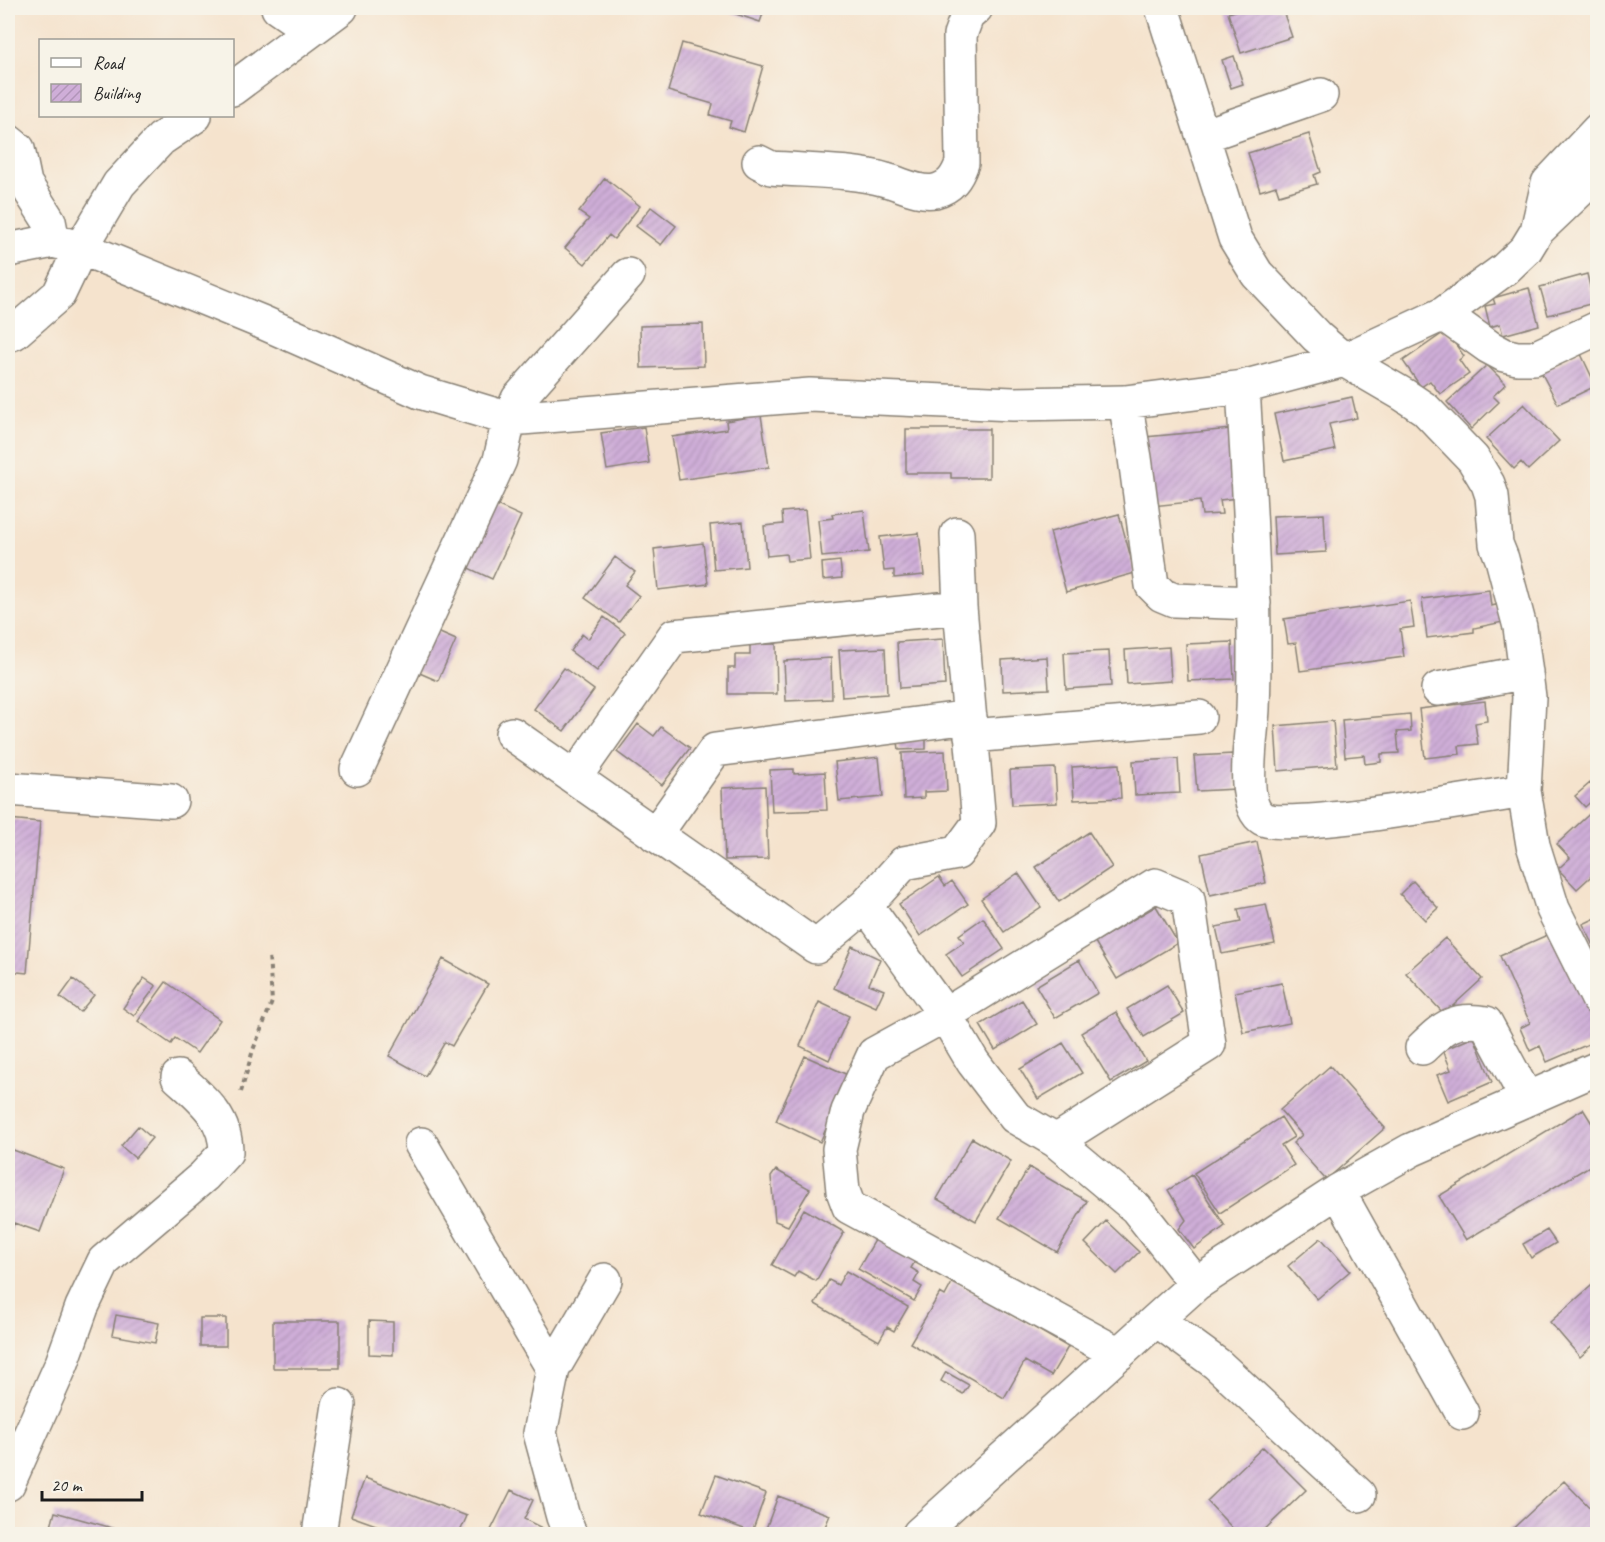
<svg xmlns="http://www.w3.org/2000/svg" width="1605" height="1542" viewBox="0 0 1605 1542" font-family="Caveat,sans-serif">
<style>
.building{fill:url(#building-hatch)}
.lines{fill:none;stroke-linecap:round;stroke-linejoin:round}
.minor-casing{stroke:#888074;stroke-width:36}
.path{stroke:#888074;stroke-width:4;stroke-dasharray:4.5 4.5;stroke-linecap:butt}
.minor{stroke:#fff;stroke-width:33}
</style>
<defs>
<pattern id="building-hatch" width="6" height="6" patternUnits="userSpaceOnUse" patternTransform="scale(1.5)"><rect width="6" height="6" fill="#cfaed8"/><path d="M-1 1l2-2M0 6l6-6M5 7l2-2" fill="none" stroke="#b195b9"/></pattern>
</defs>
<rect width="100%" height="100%" fill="#f7f3e8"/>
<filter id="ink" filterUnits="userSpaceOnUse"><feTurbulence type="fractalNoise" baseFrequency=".0167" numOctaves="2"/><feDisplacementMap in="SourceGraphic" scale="12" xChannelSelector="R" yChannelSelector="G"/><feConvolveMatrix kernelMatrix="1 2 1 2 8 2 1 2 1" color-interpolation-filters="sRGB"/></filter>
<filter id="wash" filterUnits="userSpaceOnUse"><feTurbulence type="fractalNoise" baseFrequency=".008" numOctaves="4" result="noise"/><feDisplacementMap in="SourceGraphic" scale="24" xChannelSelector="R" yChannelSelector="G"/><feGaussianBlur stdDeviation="1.35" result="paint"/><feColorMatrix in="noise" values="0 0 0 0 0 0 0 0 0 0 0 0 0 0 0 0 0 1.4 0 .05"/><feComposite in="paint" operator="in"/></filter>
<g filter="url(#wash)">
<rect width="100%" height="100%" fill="#f5e3cd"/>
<g id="blocks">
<path class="building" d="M718,8H765L760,22Z
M1245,8H1282L1292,37L1241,53L1228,13Z
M682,43L763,66L744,132L729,127L731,121L710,115L713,104L668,91Z
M1234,56L1243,84L1231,88L1222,60Z
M1309,134L1321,172L1314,175L1317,184L1279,195L1276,186L1260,191L1248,153Z
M605,178L640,206L614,239L609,235L585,264L565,248L589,219L579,212Z
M651,207L676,226L661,245L636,226Z
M1587,274L1594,303L1548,315L1540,287Z
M1529,288L1539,325L1503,335L1500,324L1490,327L1485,306L1495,304L1493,298Z
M703,324L704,366L641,368L640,326Z
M1446,331L1464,356L1459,360L1469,374L1440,394L1430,381L1421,387L1403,361Z
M1580,352L1596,386L1558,404L1541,372Z
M1487,365L1506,384L1493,396L1499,402L1471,429L1447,402Z
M1352,397L1357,418L1329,424L1335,450L1284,461L1274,414Z
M1524,404L1559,441L1528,470L1521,462L1514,469L1486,439Z
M761,415L769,467L679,480L672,437L727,429L726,421Z
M644,427L649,463L607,470L601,433Z
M906,429H989V478H951V473H906Z
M1231,429L1237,498L1220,500L1222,514L1202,515L1200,501L1152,506L1145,437Z
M492,503L521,516L492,579L464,566Z
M805,510L810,559L787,561L786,554L767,556L764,526L783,524L782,512Z
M864,510L869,552L822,557L818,520L833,518L832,514Z
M1119,514L1135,573L1066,592L1050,532Z
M1324,514L1326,552L1275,555L1273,516Z
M743,522L747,567L714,570L710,525Z
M919,533L924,575L894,578V570L884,571L880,537Z
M703,543L708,584L658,590L654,549Z
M615,557L635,572L625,585L639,596L619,622L585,598Z
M840,561L842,578L823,580L822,563Z
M1489,590L1491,606L1501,604L1503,622L1474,628V632L1427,638L1422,599Z
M1410,601L1414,627L1400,629L1404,657L1300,671L1296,643L1288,644L1284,619Z
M604,617L625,633L597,671L570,651L582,634L588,639Z
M433,630L456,640L438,681L415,671Z
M943,639L945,685L900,688L897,642Z
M1232,642L1234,679L1188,681L1186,644Z
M750,644H776L777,694H728V668H735V655H750Z
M1169,647L1171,681L1127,684L1125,650Z
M885,648L887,694L842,697L839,650Z
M1109,651L1111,686L1066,689L1064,653Z
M1047,657L1049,689L1003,691L1002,660Z
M831,658L832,699L786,701L784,661Z
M564,668L594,690L564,731L534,709Z
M1485,701L1487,721L1475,723L1478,744L1459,746L1460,754L1425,758L1419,709Z
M1410,714L1411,731L1397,732L1399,753L1381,754V762L1365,764L1364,755L1345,757L1342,720Z
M1333,721L1337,766L1278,771L1275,726Z
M638,724L654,736L661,727L690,748L662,785L617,752Z
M926,740V749L899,750L898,741Z
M945,751L947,791L924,792V798L904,799L902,753Z
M1233,754L1236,789L1197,791L1194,756Z
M879,757L883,797L839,801L835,762Z
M1178,759L1180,793L1135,795L1133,761Z
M1119,764L1121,798L1074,800L1072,767Z
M1055,768L1057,803L1012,805L1010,770Z
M794,769V774L825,772L827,810L772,812L770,770Z
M1590,783L1598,792V795L1585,807L1575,796Z
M765,786L768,859L725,860L722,788Z
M1598,806V870L1577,889L1558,869L1570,858L1557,844Z
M8,819L40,822L27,973L8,971Z
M1089,832L1112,867L1059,902L1036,867Z
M1257,842L1266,883L1210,895L1201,854Z
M1018,873L1041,907L1004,932L981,899Z
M939,877L945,886L952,881L968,904L920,936L899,904Z
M1413,881L1438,908L1425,920L1400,894Z
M1266,904L1275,944L1222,954L1216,927L1241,922L1238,909Z
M1156,906L1178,943L1117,979L1095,942Z
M1598,917V953L1583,924Z
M983,918L1004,949L962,977L946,954L964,942L959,935Z
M1554,932L1598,1031V1040L1547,1062L1540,1046L1530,1051L1520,1028L1530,1023L1500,956Z
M1445,938L1482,979L1444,1014L1406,973Z
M852,946L880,959L869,984L884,990L876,1007L834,988Z
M443,959L488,984L452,1046L445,1042L425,1076L389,1056Z
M1079,960L1098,993L1055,1018L1036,986Z
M144,978L156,986L134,1016L123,1008Z
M73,979L94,995L80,1012L60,997Z
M166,982L220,1020L197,1053L175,1038L171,1044L138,1021Z
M1282,983L1290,1023L1243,1032L1235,992Z
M1167,985L1184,1013L1144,1037L1127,1009Z
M1022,1000L1037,1024L995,1050L980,1025Z
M819,1002L849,1016L829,1060L800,1046Z
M1116,1012L1146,1061L1111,1082L1081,1033Z
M1474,1037L1492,1082L1448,1101L1437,1075L1451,1070L1443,1050Z
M1063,1043L1082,1073L1038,1099L1020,1069Z
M805,1056L850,1076L820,1142L776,1121Z
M1330,1066L1385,1128L1326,1180L1293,1143L1302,1135L1280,1110Z
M1583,1109L1598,1133V1161L1466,1240L1439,1196Z
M1281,1117L1294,1137L1281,1145L1294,1165L1220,1213L1194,1173Z
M138,1126L152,1138L135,1158L121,1146Z
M972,1138L1011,1161L976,1221L937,1199Z
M8,1148L64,1169L40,1232L14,1223L8,1242Z
M1029,1167L1087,1201L1057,1252L999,1218Z
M776,1170L810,1189L788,1226L775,1221L771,1177Z
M1192,1175L1225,1226L1194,1249L1179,1229L1186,1220L1168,1190Z
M804,1209L844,1232L816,1281L798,1271L794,1277L772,1265Z
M1106,1221L1139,1252L1117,1274L1085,1243Z
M1547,1230L1556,1243L1531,1258L1523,1244Z
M878,1235L917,1258L911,1268L919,1273L914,1282L922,1287L914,1301L858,1269Z
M1321,1238L1350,1271L1317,1299L1288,1266Z
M846,1271L908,1307L894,1331L887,1327L879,1341L815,1304L829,1280L838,1285Z
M1598,1280V1341L1580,1357L1550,1322Z
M953,1281L1068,1347L1051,1376L1025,1361L1004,1398L910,1343L940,1293L945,1296Z
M116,1315L159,1323L155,1343L112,1335Z
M200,1318H226V1346H200Z
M273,1321H340V1368H273Z
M369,1321L393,1322V1355L369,1354Z
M946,1372L969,1385L963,1394L941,1381Z
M1263,1447L1306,1490L1260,1534H1238L1207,1501Z
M716,1475L766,1493L752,1532L701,1513Z
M365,1478L467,1516L459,1534H401L351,1516Z
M1564,1481L1598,1516V1534H1507Z
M511,1490L533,1500L524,1519L548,1531L546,1534H489Z
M778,1496L830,1515L822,1534H764Z
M55,1512L134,1534H49Z"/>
</g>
</g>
<g filter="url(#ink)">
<use href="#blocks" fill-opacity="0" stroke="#888074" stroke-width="1.5"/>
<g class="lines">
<g class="minor-casing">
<path id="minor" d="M278,8L310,30
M1162,8L1235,238L1257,274L1317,337L1344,360L1404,395L1425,409L1473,459L1488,484L1492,496L1496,544L1502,559L1520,627L1529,697L1524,791L1533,845L1553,909L1598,999
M232,89L341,8
M1203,136L1321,95
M8,141L18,149L25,183L49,221L53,241
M759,162L771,168C807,171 852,170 886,180C902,184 918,194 935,191C951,187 957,177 962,163L960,35L967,16L976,8
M1537,231L1548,183L1598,130
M8,250L53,241L81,248L264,323L420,392L509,419L810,395L1013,404L1125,402L1243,387L1344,360L1443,314L1489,347L1504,355L1517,358H1534L1598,328
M1443,314L1505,269L1526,249L1537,231L1598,173
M8,335L14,333L59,294L81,248L119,184L161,139L195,116
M1243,387C1249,494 1257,602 1253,709C1252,734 1239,805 1263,819C1285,832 1487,797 1524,791
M1125,402L1135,458L1152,585L1162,595L1174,600L1254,603
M1438,689L1526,672
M512,734L816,947L866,905L904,863L957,853L979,823L960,607L957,534
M971,736L1199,717
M357,769L500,460L509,419L518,399L628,275
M575,777L674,636L960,607
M8,789L171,801
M655,835L715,750L970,717
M866,905L945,1015L973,1062L1015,1117L1056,1141L1136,1208L1196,1284
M1422,1048C1444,1027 1454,1017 1486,1023L1527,1099
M1056,1141L1209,1044L1188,899L1155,885L945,1015L874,1054L848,1111L839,1149L843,1191L849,1207L1119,1354
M421,1144L553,1369L540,1433L563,1517L570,1534
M1338,1191L1462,1413
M1157,1320L1217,1364L1359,1495
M553,1369L605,1280
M8,1484L62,1363L82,1307L104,1261L204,1176L226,1152C226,1117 202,1099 178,1077
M319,1534L339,1405
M919,1534L1196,1284L1338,1191L1411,1150L1598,1068"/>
</g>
<path class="path" d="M241,1092L253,1050L272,1002L269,954"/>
<use href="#minor" class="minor"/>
</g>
</g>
<rect width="1605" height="1542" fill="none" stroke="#f7f3e8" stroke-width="30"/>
<rect x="39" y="39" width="195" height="78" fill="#f7f3e8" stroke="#9f9d96" stroke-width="1.5"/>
<rect x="51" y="58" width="30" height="9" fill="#ffffff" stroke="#9f9d96" stroke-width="1.5"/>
<text x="93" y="69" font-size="18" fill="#1c1c1c">Road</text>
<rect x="51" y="84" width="30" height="18" fill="url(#building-hatch)" stroke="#9f9d96" stroke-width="1.5"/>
<text x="93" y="99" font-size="18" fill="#1c1c1c">Building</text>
<path d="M42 1491v9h100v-9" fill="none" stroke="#1c1c1c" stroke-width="3"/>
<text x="51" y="1491" font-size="18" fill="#1c1c1c" stroke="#f7f3e8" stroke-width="4.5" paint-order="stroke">20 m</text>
</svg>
